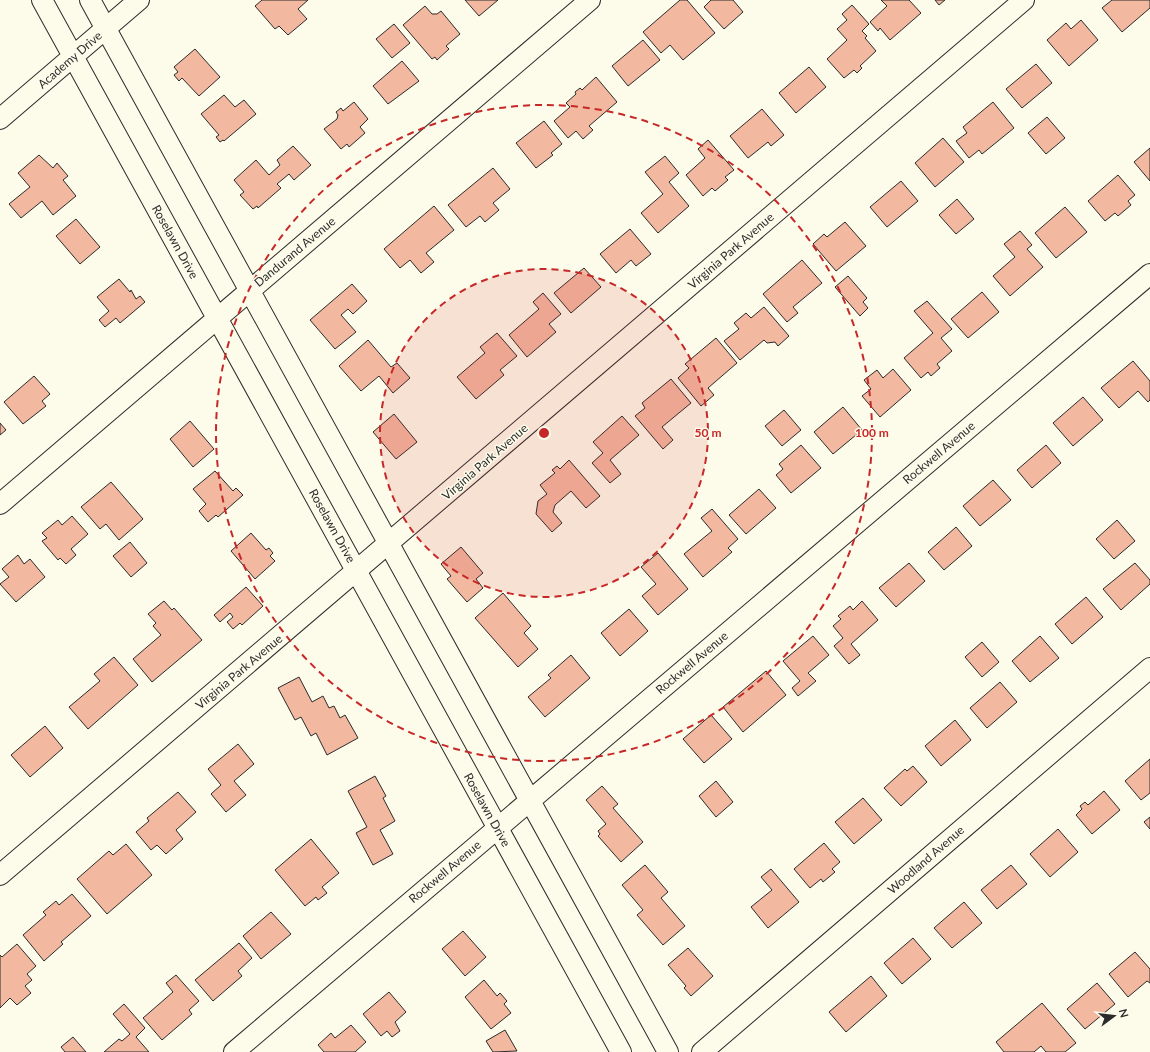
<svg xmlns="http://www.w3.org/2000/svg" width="1150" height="1052" viewBox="0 0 1150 1052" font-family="Lato,sans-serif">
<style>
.building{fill:#f2b8a0;stroke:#2b2b2b}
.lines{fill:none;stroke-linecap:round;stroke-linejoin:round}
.minor-casing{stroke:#2b2b2b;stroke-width:22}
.minor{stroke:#fdfbea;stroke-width:20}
.ring{fill:none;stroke:#c62828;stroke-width:2;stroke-dasharray:7 5}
.labels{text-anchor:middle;stroke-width:3;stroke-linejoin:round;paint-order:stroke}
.street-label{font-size:12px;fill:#2b2b2b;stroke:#fdfbea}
.centre{fill:#c62828;stroke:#fdfbea;stroke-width:2}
.ring-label{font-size:12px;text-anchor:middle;font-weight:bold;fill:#c62828;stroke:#fdfbea;stroke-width:3;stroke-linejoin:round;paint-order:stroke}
</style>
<rect width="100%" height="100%" fill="#fdfbea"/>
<path class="building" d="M262,0H308L298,9L307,19L288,35L279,26L275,29L255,6Z
M465,0H498L479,16Z
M680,0H687L715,33L683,60L670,45L661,53L643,32Z
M711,0H733L743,12L724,29L704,7Z
M881,0H909L921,13L890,40L880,28L878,31L870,22L887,6Z
M935,0H945L939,5Z
M1112,0H1150V8L1122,32L1102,8Z
M852,5L869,24L862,31L867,36L865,38L876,51L860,66L862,68L857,73L854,70L844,78L827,59L847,40L837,29L847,20L842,14Z
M425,6L432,14H437L441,11L460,34L446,46L449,49L437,60L435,57L432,59L403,25Z
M1081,20L1098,40L1069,66L1047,40L1066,23L1071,29Z
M394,24L410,43L392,58L376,39Z
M643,40L660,60L628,86L612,66Z
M195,49L220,77L199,96L182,78L179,81L174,75L178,72L174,67Z
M402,61L419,81L388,104L373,86Z
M1036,64L1052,83L1022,108L1006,89Z
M809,67L826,87L796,113L779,93Z
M596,77L617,102L589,126L593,130L583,139L576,131L568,138L554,121L570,107L566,103L576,94L575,92L580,88L582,90Z
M224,95L235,107L244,100L256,114L224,141L223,140L220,142L216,137L219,135L201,114Z
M354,102L368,119L360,127L365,133L349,147L347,144L341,149L324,129L337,119L338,115L336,112L341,108L343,111Z
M993,102L1014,128L982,154L979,150L969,158L956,141L967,133L963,127Z
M762,109L784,135L771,146L768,142L748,158L730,136Z
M1047,117L1065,138L1046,154L1028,133Z
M544,121L562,144L551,153L553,155L536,168L516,143Z
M943,138L964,162L935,187L915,163Z
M708,140L734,170L725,177L728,180L715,191L712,188L703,196L686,175L705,158L698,149Z
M293,146L311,165L294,180L289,174L277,184L281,188L258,208L257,206L253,209L240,195L244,192L234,180L256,160L269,175L280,165L277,160Z
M1150,148V181L1134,162Z
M39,155L53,168L57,163L68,176L63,180L76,196L53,215L42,201L21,218L9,204L30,187L18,173Z
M665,156L679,173L669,182L689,206L658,233L641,213L663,194L645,172Z
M493,168L510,189L493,203L499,210L485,222L480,216L466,227L448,205Z
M1118,175L1135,195L1128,201L1131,205L1118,216L1115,213L1105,221L1088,201Z
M901,181L918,201L887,227L870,207Z
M957,199L974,219L956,234L939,215Z
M434,206L454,230L426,253L434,262L421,273L410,260L400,268L384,249Z
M1065,207L1087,232L1056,258L1035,233Z
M76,219L100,247L80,264L56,236Z
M845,222L866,246L836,271L813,244L824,234L827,237Z
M630,229L651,254L636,266L631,260L616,273L600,254Z
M1020,231L1032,245L1027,249L1043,267L1010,296L993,276L1015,257L1004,244Z
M802,260L822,283L793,307L798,313L787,322L763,294Z
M584,268L601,287L571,313L554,293Z
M848,276L867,298L863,302L868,308L860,316L835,287Z
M119,279L130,292L131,290L136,299L140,296L145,302L120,323L116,318L105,327L99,320L109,311L97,297Z
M352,284L367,301L353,314L348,309L341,315L356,332L335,349L310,320Z
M982,292L999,312L968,338L951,319Z
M543,293L561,314L549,324L556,332L527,357L509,335L539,309L533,302Z
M927,301L952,329L941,338L952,351L937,364L940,368L931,376L928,372L921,378L904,358L933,333L914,311Z
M764,307L789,336L778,346L775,342L767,343L764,340L740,360L724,341L739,329L734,323L746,313L751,318Z
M497,333L517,356L500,370L504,375L476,399L457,377L485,353L480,347Z
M716,338L737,363L708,388L714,395L701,406L678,378L689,368L685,364Z
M368,340L391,367L397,363L410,378L393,393L379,376L361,391L339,366Z
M1133,361L1150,381V400L1148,402L1138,391L1119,408L1101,388Z
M893,369L911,390L880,417L862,396L871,389L864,380L877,370L883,378Z
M34,376L50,394L42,401L46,406L23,424L4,402Z
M671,379L691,403L662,427L673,440L663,449L635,416L645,408L642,403Z
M1083,397L1103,420L1073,446L1053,423Z
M843,407L862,430L833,454L814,432Z
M784,410L801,430L782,446L765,426Z
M394,414L417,442L396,459L373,432Z
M622,416L639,435L610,460L621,474L610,483L592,463L603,453L593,442Z
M190,421L214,449L193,467L170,439Z
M0,423L6,430L0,435Z
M801,445L821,468L791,493L776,475L783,469L779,464Z
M1046,445L1061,463L1032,488L1017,470Z
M569,460L600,496L586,508L571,491L555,505L553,512L562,523L552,532L536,514L538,501L547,494L540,485L555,473L552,470L557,466L560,469Z
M215,471L233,491L236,488L243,495L218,517L216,515L208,522L199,511L206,504L193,489Z
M993,480L1011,500L980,526L963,506Z
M111,482L143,519L119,540L106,524L100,529L81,507Z
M759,489L776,508L746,534L729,515Z
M712,509L738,539L728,548L732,552L703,577L684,554L712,531L701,518Z
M72,516L88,534L71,549L76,555L66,564L60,558L58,560L42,541L47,538L42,533L58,520L62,525Z
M1117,520L1135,541L1114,559L1096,539Z
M956,527L972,546L944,570L928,552Z
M251,533L266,550L269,548L273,553L270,556L275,561L255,579L231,551Z
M130,542L147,563L131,577L113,556Z
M461,547L483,573L476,579L483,588L467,602L447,579L451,576L441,564Z
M658,553L688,589L658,615L642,596L656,584L641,567Z
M18,555L24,564L30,559L45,577L16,602L0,584L9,577L2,569Z
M909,563L925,581L896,607L879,588Z
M1135,563L1150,580V584L1121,610L1103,589Z
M246,587L263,606L242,625L240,623L233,629L227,622L233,617L230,613L220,622L214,615Z
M503,593L531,626L524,633L538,649L518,667L475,618Z
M1086,597L1103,617L1072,644L1055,624Z
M164,601L172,610L174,608L202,640L152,682L133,659L161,635L153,626L156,623L148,614Z
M862,601L878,620L851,644L860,655L849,664L834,646L843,638L833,626L841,619L838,616L850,606L853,610Z
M629,609L648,631L620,656L601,633Z
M813,636L829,655L808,673L816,681L798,696L792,688L800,681L783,661Z
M1040,636L1059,658L1030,682L1012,661Z
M982,642L999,662L982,677L965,657Z
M571,655L590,678L545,717L528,697L551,678L548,675Z
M114,657L138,685L88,729L69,707L100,681L94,674Z
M766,671L786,695L743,732L723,707Z
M299,677L312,702L323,696L329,708L334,706L340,718L345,715L358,738L327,755L316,733L311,736L301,717L295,720L278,688Z
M1000,682L1017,702L987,728L970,708Z
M711,715L732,739L704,763L683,739Z
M955,720L971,740L941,766L925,746Z
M45,726L63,748L30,777L11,755Z
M238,744L254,764L234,781L246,795L226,812L211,794L221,785L208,769Z
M1150,759V793L1141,800L1125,781Z
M913,766L927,782L901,806L884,788L905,769L907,771Z
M375,776L386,796L383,798L395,821L380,830L393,854L373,865L356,833L367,827L348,791Z
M716,781L733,802L716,817L699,796Z
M602,786L618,804L613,808L643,842L621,862L598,836L600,834L598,831L606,824L586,800Z
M1104,791L1120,810L1092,834L1076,815L1082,809L1080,806L1085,802L1088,805Z
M178,792L196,812L176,830L183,839L166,854L157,845L151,850L136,832L149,821L147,818Z
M863,798L882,820L854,844L835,822Z
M1150,817V829L1144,822Z
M1058,829L1078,852L1050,877L1030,854Z
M311,839L339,873L322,887L327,893L318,900L316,897L305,906L275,870Z
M824,843L840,862L832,869L835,872L823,882L821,879L810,888L794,869Z
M126,844L152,875L107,914L77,879L109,851L113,855Z
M645,865L668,892L661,898L685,926L663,945L637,915L643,910L622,885Z
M1011,865L1027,884L997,909L981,890Z
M771,869L799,902L768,928L751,907L772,890L761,877Z
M72,894L91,916L61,942L63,944L44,961L23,935L46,915L43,912L56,901L59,905Z
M964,902L982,923L952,948L934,928Z
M271,912L291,934L261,959L243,936Z
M463,931L486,957L465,976L442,949Z
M913,938L931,959L902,984L884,963Z
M239,943L252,958L238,971L242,976L213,1001L195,980Z
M17,944L36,966L27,974L32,980L25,986L31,993L17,1005L10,998L0,1008V955L2,957Z
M688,948L713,976L691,996L684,988L686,986L668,965Z
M1135,952L1150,969V983L1147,981L1128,997L1109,974Z
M176,975L199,1001L189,1010L192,1014L162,1040L143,1018L173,992L166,983Z
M871,976L887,996L846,1032L829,1012Z
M484,980L497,996L500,993L507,1001L504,1004L511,1013L491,1029L465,997Z
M1097,983L1115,1004L1085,1029L1067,1009Z
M389,992L406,1012L395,1022L400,1031L392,1037L387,1031L381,1036L363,1014Z
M1042,1003L1076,1043L1065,1052H1046L1041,1046L1034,1052H1004L996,1042Z
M124,1004L145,1028L136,1037L149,1052H104L119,1039L122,1041L130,1034L113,1014Z
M351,1025L366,1042L355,1052H324L318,1045L331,1033L335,1038Z
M505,1030L517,1051L493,1052L486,1041Z
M73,1037L86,1052H65L61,1047Z"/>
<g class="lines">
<g class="minor-casing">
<path id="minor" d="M42,0L621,1052
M90,0L668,1052
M0,119L139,0
M0,504L590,0
M0,875L1024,0
M234,1052L1150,274
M702,1052L1150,668"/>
</g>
<use href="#minor" class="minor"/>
</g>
<circle cx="544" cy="433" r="164" fill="#c62828" fill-opacity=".12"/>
<g class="ring">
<circle cx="544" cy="433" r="164"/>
<circle cx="544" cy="433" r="328"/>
</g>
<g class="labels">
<g class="street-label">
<text transform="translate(70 60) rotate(-41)" y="4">Academy Drive</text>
<text transform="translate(175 242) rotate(61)" y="4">Roselawn Drive</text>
<text transform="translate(731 251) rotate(-41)" y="4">Virginia Park Avenue</text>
<text transform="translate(295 252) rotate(-40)" y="4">Dandurand Avenue</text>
<text transform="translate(939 453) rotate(-40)" y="4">Rockwell Avenue</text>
<text transform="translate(485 462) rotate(-41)" y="4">Virginia Park Avenue</text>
<text transform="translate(332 526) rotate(61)" y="4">Roselawn Drive</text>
<text transform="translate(692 663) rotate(-40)" y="4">Rockwell Avenue</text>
<text transform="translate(239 672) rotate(-40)" y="4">Virginia Park Avenue</text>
<text transform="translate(487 810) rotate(61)" y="4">Roselawn Drive</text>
<text transform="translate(926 860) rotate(-41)" y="4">Woodland Avenue</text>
<text transform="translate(445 872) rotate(-40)" y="4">Rockwell Avenue</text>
</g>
</g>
<circle cx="544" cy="433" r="6" class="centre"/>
<g class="ring-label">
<text x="708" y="437">50 m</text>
<text x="872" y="437">100 m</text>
</g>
<g transform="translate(1114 1016) rotate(75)" stroke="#fdfbea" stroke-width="3" paint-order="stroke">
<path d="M0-3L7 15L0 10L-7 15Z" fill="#2b2b2b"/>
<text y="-6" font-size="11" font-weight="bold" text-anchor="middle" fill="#2b2b2b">N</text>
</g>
</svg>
